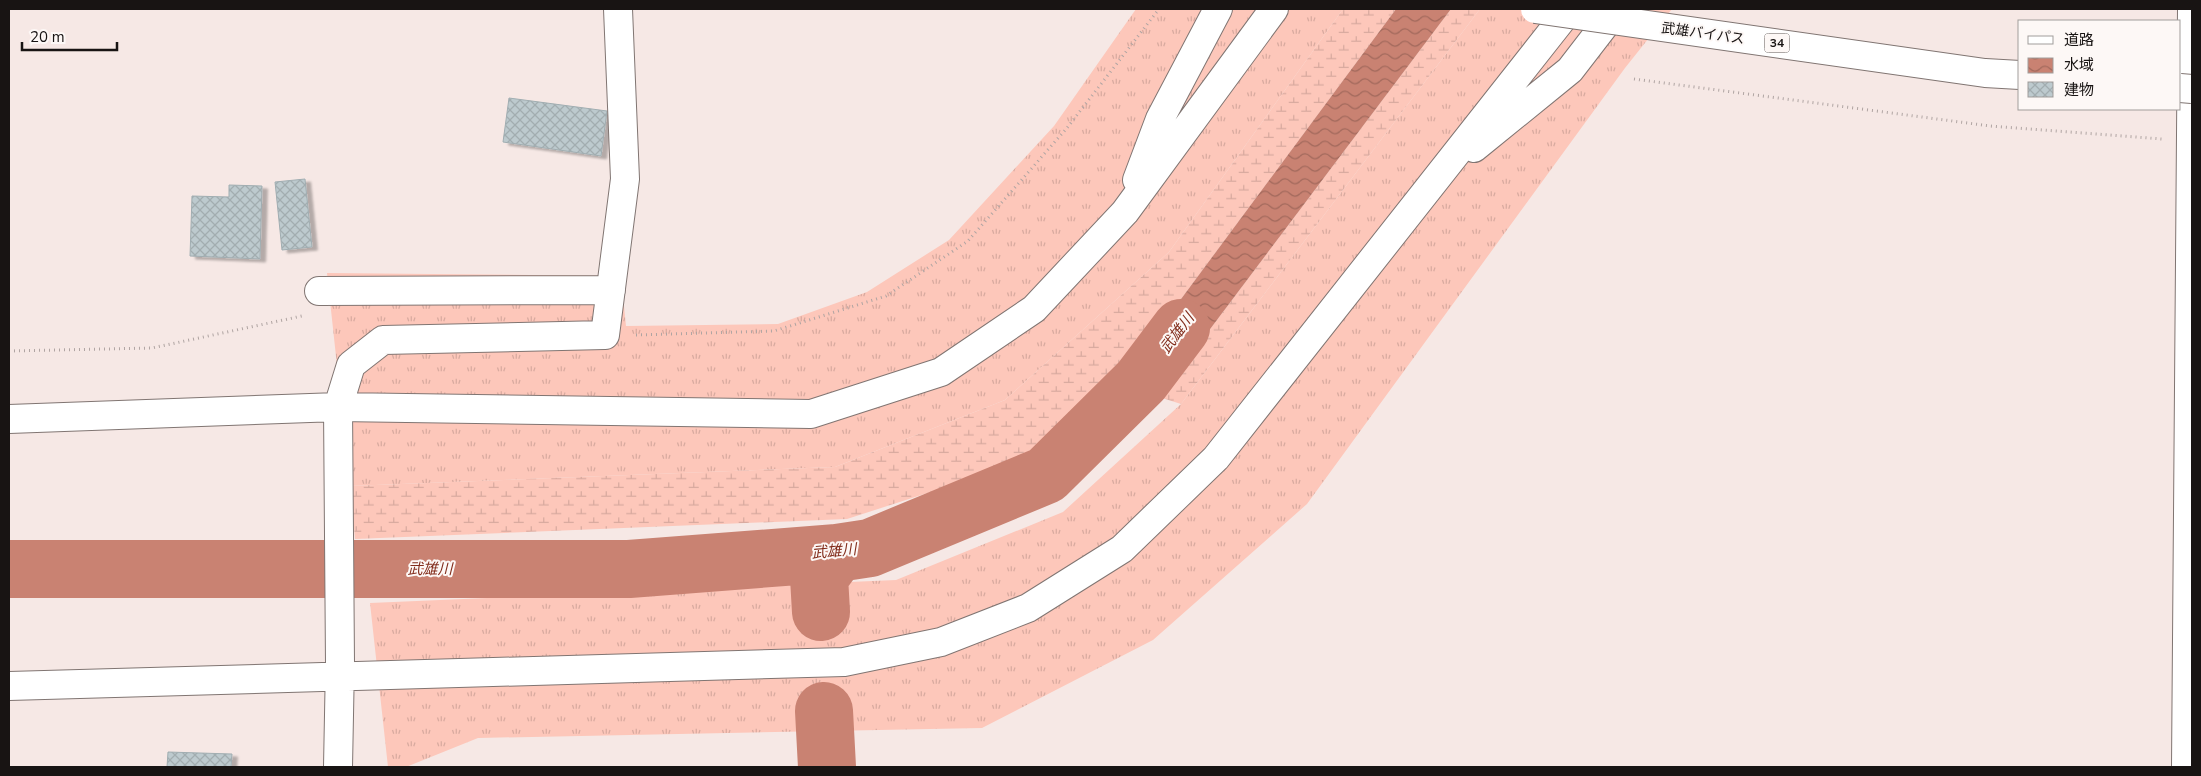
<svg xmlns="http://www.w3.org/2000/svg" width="2201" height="776" viewBox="0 0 2201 776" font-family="'Nunito Sans','Noto Sans JP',sans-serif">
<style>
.grass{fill:url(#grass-tufts)}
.wetland{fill:url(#wetland-marsh)}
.water{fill:url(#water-waves)}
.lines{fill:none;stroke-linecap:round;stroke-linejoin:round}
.river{stroke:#c98272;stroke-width:58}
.building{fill:url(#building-cross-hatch);stroke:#a0adb1;filter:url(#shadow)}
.minor-casing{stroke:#807572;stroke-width:30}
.path{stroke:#afa4a2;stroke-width:3;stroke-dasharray:1 4;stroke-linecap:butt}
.minor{stroke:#fff;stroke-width:28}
.trunk-bridge-casing{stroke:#807572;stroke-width:30;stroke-linecap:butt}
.trunk-bridge{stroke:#fff;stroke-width:28}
.labels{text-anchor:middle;stroke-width:4;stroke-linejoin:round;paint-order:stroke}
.shield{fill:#fdf8f6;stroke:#5d5857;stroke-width:1}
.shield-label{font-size:12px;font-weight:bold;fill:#181413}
.street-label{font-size:14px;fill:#181413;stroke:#fdf8f6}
.water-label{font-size:15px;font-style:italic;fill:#832e1d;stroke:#fdf8f6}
</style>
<defs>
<pattern id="grass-tufts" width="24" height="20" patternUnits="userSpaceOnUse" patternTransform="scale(1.25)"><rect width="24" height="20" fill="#fdc7ba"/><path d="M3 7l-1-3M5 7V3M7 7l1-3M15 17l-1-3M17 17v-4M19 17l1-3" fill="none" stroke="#d8aa9f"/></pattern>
<pattern id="wetland-marsh" width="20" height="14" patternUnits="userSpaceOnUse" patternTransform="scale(1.25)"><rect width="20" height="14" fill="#fdc7ba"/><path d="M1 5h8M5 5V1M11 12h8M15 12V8" fill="none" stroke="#d8aa9f"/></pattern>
<pattern id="water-waves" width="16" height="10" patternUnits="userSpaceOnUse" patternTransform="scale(1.25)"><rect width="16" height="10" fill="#c98272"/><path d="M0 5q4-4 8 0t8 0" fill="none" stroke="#a2695c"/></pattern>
<pattern id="building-cross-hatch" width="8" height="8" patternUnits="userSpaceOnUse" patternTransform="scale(1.25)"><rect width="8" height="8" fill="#bdcace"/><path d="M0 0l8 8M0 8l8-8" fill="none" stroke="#a2adb0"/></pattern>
<filter id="shadow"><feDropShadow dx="5.5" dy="3" stdDeviation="1" flood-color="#0004"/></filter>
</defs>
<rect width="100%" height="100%" fill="#f6e8e5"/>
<path class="grass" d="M1136,9H1343L1169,252L1005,400L835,467L350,486L327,273L621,276L626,326L778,324L867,292L949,240L1054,126Z
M1480,9H1672L1625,68L1307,504L1153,640L982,728L478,738L406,767H388L370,603L896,580L1063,512L1181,404Z"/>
<path class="wetland" d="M1343,9H1396L1118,384L1033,459L847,519L355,539L350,486L835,467L1005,400L1169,252Z
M1451,9H1480L1181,404L1159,397Z"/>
<path class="water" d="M1396,9H1451L1159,397L1118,384Z"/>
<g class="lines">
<path class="river" d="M9,569H629L837,553L870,548L1046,475L1141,381L1181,328
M821,612L819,577L837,553
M824,711L827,767"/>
</g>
<path class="building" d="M509,98L607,111L601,156L503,142Z
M305,179L312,247L282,250L275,182Z
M229,185L262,186L260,259L190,256L192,196L229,197Z
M168,752L232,754L231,767H167Z"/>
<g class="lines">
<g class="minor-casing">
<path id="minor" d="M1474,148L1570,70L1617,9
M1137,180L1160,119L1218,9
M319,291L611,290
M9,419L338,407L811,414L941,372L1034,309L1125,212L1274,9
M9,686L844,662L941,642L1028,608L1122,549L1216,458L1570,9
M338,767L340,663L338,407L351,365L383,340L605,335L625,179L618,9
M2186,767L2192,9"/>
</g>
<path class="path" d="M1634,79L1990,126L2162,139
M636,335L774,331L886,296L968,241L1067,128L1159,9
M9,351L152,348L302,316
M378,767V765"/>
<use href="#minor" class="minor"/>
<g class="trunk-bridge-casing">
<path id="trunk-bridge" d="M1535,9L1985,73L2020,75
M2180,88L2192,89"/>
</g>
<use href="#trunk-bridge" class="trunk-bridge"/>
</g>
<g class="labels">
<rect class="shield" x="1764.5" y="33.5" width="25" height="19" rx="4"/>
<g class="shield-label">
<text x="1777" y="47">34</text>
</g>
<g class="street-label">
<text transform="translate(1703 33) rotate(8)" y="5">武雄バイパス</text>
</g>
<g class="water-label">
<text transform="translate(1177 333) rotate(-53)" y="5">武雄川</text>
<text transform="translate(834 551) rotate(-5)" y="5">武雄川</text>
<text x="430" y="574">武雄川</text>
</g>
</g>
<rect width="2201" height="776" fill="none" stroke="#181413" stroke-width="20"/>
<rect x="2018" y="20" width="162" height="90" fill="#fdf8f6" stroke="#a19d9b"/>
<rect x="2028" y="36" width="25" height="8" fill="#ffffff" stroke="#a19d9b"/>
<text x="2064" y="45" font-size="15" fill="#181413">道路</text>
<rect x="2028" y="58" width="25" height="15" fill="url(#water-waves)" stroke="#a19d9b"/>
<text x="2064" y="70" font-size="15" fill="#181413">水域</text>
<rect x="2028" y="82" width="25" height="15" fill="url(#building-cross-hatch)" stroke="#a19d9b"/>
<text x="2064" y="95" font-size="15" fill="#181413">建物</text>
<path d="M22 42v8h95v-8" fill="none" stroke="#181413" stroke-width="2.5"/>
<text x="30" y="42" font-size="15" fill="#181413" stroke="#fdf8f6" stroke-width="4" paint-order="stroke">20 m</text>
</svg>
